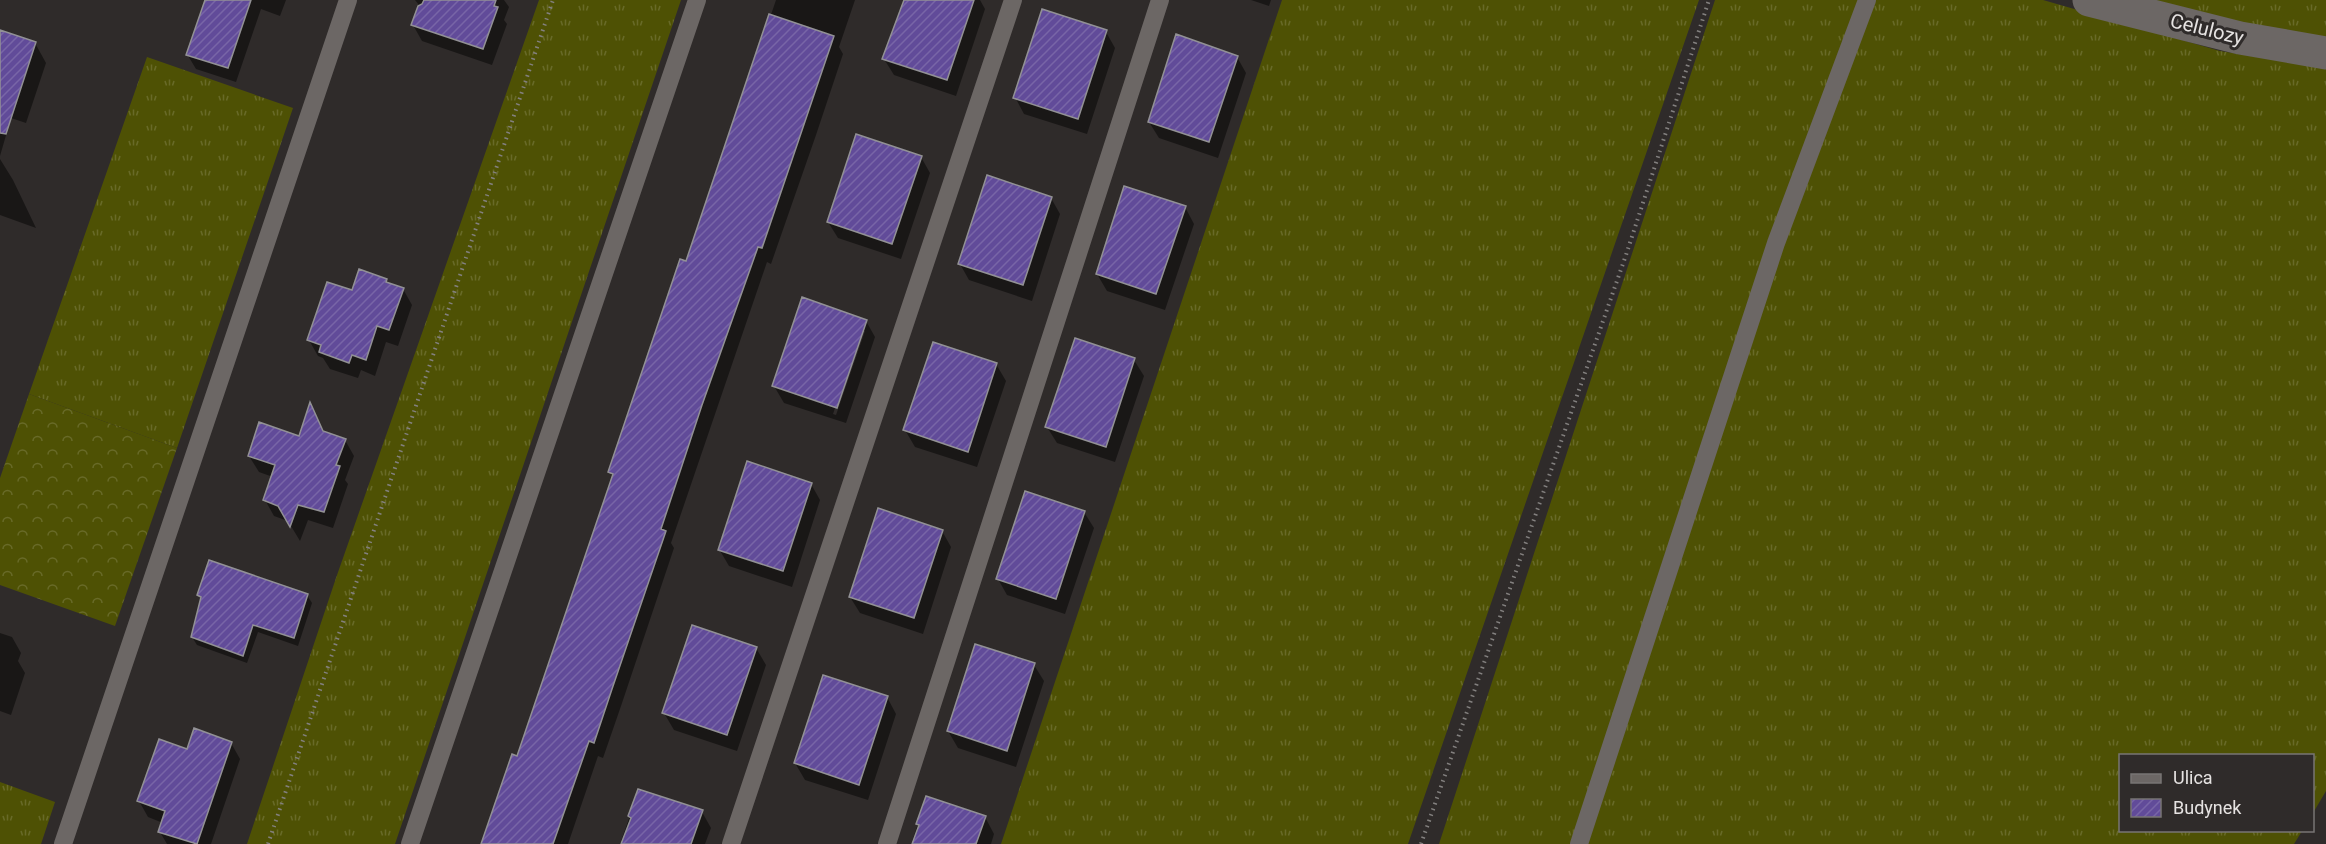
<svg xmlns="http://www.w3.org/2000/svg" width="2326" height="844" viewBox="0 0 2326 844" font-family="Roboto,sans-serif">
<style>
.grass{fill:url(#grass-tufts)}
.forest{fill:url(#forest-crowns)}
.shadow{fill:#0007;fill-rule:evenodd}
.building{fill:url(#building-hatch);stroke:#929195;stroke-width:1.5}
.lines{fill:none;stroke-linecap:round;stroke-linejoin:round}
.path{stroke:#83807f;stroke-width:4;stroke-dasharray:1.5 4.5;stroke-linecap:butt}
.lane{stroke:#6c6765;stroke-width:18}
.street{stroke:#6c6765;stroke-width:33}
.labels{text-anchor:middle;stroke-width:6;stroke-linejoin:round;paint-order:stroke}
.street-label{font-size:20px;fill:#e6e3e2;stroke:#2f2b2a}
</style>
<defs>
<pattern id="grass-tufts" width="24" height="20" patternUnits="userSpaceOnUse" patternTransform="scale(1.5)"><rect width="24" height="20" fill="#4e5104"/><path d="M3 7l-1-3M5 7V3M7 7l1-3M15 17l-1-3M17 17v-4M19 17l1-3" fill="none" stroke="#686a28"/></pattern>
<pattern id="forest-crowns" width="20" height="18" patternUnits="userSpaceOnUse" patternTransform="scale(1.5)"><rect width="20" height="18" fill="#4e5104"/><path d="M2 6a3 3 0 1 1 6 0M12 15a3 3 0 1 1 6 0" fill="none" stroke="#686a28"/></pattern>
<pattern id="building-hatch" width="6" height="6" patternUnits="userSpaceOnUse" patternTransform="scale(1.5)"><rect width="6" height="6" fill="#614b99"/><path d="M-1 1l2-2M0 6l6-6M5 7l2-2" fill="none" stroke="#7865a7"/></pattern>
</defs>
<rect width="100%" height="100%" fill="#2f2b2a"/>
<path class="grass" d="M539,0H681L395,844H247L336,578Z
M1282,0H1699L1408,844H1001Z
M1715,0H2043L2220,51L2326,68V791L2313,813L2312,756H2120V830L2302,831L2294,844H1439Z
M2150,0H2326V39L2186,15Z
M147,57L293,108L177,448L29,394Z
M0,782L55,802L41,844H0Z"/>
<path class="forest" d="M29,394L177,448L115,626L0,585V478Z"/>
<path class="shadow" d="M206,0H286L280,16L261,9L236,82L196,69L187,54Z
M415,0H504L509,7L504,20L507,24L492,65L422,41L413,25L419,5Z
M776,0H855L839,47L843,54L816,135L771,264L767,262L671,543L674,548L621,706L603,758L598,756L568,844H483L518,758L613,478L610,472L687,263Z
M904,0H980L985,9L956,96L894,75L884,59Z
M1251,0H1271L1269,6Z
M0,32L35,43L46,63L26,123L11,118L0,156Z
M1106,32L1115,48L1087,134L1024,114L1015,97Z
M1237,57L1246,73L1218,158L1159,138L1149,122Z
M921,157L930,173L901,259L838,238L828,222Z
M0,159L13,180L36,228L0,215Z
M1051,198L1060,214L1032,301L969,280L960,264Z
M1185,207L1194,224L1165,310L1107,291L1097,274Z
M386,280L389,284L403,289L412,305L398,346L386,342L375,376L361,370L358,378L330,369L323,358L318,356L309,340L353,292Z
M866,321L875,337L846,423L784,403L774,386ZM861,331H865L836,415L833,414Z
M1134,360L1144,376L1115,462L1057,443L1047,427Z
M996,364L1006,381L977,467L915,447L905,430Z
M310,405L324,433L345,440L354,456L345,480L348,484L333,528L308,520L300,541L288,521L274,516L265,500L273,477L259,472L249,456L300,438Z
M811,484L820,500L792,587L729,566L719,549Z
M1084,512L1094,528L1065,614L1007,595L998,579Z
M942,531L951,547L923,634L860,613L850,597Z
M199,595H307L312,603L298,646L258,632L247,663L197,645L192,637L202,600Z
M0,633L12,637L21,653L18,661L25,673L11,715L0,711Z
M756,648L766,665L737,751L674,730L664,713Z
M1034,665L1044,681L1016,767L958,748L948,731Z
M887,697L896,714L868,800L805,780L795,763Z
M231,743L240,759L211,844H167L160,832L163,823L148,817L139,801L188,751Z
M639,790L702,812L711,828L705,844H620Z
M927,798L985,817L994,834L991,844H911Z"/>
<path class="building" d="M205,0H251L228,68L186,55Z
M424,0H496L494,6L498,7L483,49L411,25L418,6L422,4Z
M904,0H974L947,80L882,59Z
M1042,9L1107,30L1078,119L1013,98Z
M769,14L834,36L762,248L758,247L702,405L661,529L666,531L612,689L594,743L589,741L553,844H481L512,754L517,756L613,474L608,472L680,259L686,261Z
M0,30L36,42L6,134L0,133Z
M1176,34L1238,56L1209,142L1148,122Z
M856,134L922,156L892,244L827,222Z
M987,175L1052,197L1023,285L958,264Z
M1124,186L1186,206L1156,294L1096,274Z
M359,269L387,279L386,282L404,288L389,330L377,326L366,360L352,355L349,363L319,352L321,345L307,340L327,282L352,290Z
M802,297L867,320L837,408L772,386Z
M1075,338L1135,358L1106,447L1045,427Z
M933,342L997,363L968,452L903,430Z
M310,402L323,431L346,439L336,465L340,466L324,512L298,505L290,527L278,506L263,500L275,465L248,456L259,422L299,436Z
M747,461L812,483L783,571L718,550Z
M1025,491L1085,511L1056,599L996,579Z
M878,508L943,530L914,618L849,597Z
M209,560L308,594L294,638L253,625L243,656L191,637L201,597L197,595Z
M692,625L757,647L727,735L662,713Z
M975,644L1035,663L1007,751L947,731Z
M823,675L888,696L859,785L794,763Z
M194,728L232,742L197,844L158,832L165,811L137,801L159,739L187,749Z
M638,789L703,810L691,844H621L631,818L628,816Z
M926,796L986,816L976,844H912L919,825L916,824Z"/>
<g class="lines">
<path class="path" d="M268,844L553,0
M1421,844L1626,255L1709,0"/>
<path class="lane" d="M63,844L348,0
M410,844L697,0
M731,844L1013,0
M887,844L1160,0
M1579,844L1776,243L1867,0"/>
<path class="street" d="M2089,0L2240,38L2326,53"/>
</g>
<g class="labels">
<g class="street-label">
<text transform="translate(2207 29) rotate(14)" y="7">Celulozy</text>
</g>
</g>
<rect x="2119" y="754" width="195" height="78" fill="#2f2b2a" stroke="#787574" stroke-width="1.5"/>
<rect x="2131" y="774" width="30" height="9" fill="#6c6765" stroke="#787574" stroke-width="1.5"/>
<text x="2173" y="784" font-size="18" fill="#e6e3e2">Ulica</text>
<rect x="2131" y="799" width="30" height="18" fill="url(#building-hatch)" stroke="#787574" stroke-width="1.5"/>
<text x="2173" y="814" font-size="18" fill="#e6e3e2">Budynek</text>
</svg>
